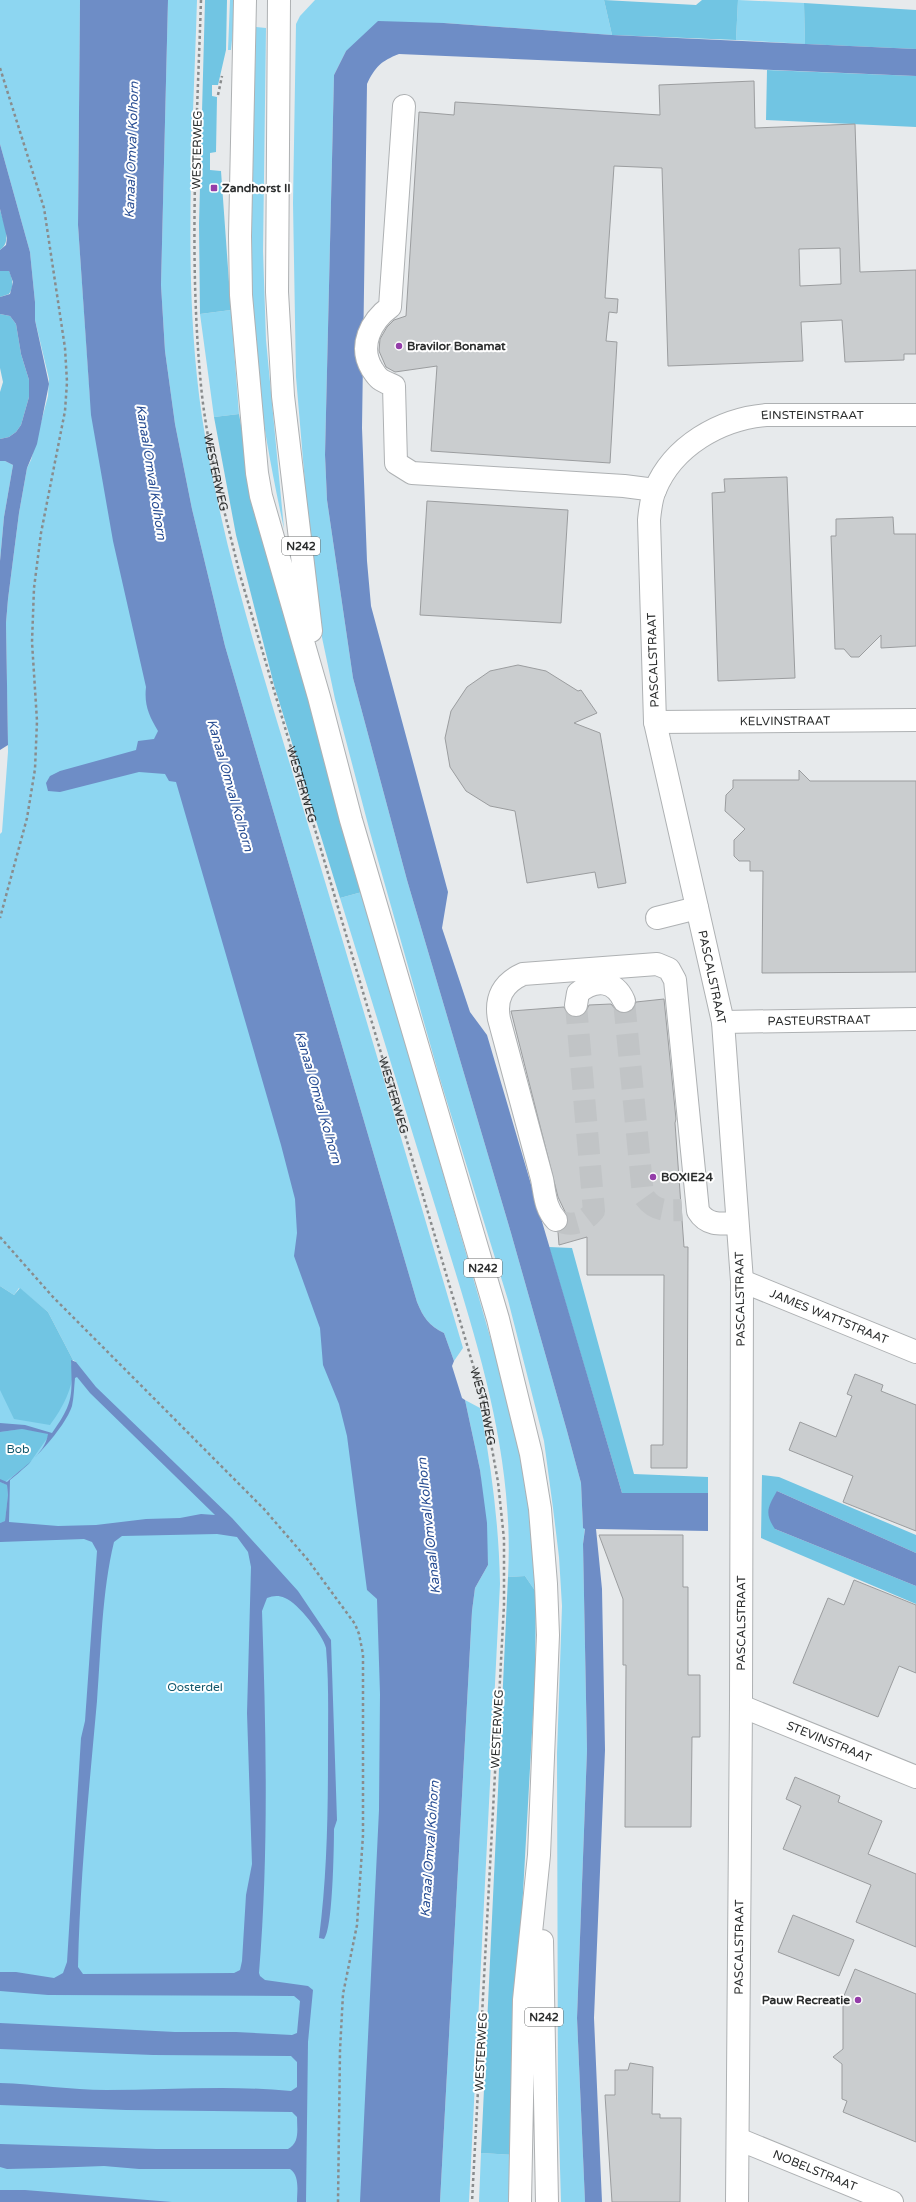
<svg xmlns="http://www.w3.org/2000/svg" width="916" height="2202" viewBox="0 0 916 2202" font-family="'Varela Round',sans-serif">
<style>
.green{fill:#8dd6f1}
.forest{fill:#71c5e3}
.water{fill:#6e8dc6;fill-rule:evenodd}
.building{fill:#cacdcf;stroke:#9b9d9f;fill-rule:evenodd}
.lines{fill:none;stroke-linecap:round;stroke-linejoin:round}
.minor-tunnel{stroke:#c1c4c6;stroke-width:22;stroke-dasharray:22 11;stroke-linecap:butt}
.minor-casing{stroke:#aeb1b3;stroke-width:24}
.major-casing{stroke:#aeb1b3;stroke-width:24}
.path{stroke:#898c8d;stroke-width:2.5;stroke-dasharray:3 3;stroke-linecap:butt}
.minor{stroke:#fff;stroke-width:22}
.major{stroke:#fff;stroke-width:22}
.poi-dot{fill:#943da9;stroke:#fff;stroke-width:1.5}
.labels{text-anchor:middle;stroke-width:4;stroke-linejoin:round;paint-order:stroke}
.shield{fill:#fff;stroke:#6b6c6c;stroke-width:1}
.shield-label{font-size:11px;font-weight:bold;fill:#2b2d2d}
.street-label{font-size:12px;fill:#2b2d2d;stroke:#fff}
.poi-label{font-size:12px;font-weight:bold;fill:#2b2d2d;stroke:#fff;text-anchor:start}
.park-label{font-size:12px;fill:#11576c;stroke:#fff}
.water-label{font-size:13px;font-style:italic;fill:#2a4f94;stroke:#fff}
</style>
<rect width="100%" height="100%" fill="#e7eaec"/>
<path class="green" d="M0,0H80L78,225L90,398L319,1285L360,1463L391,1676L365,2202H0V1375L71,1373L72,1367L76,1362L73,1360L48,1312L19,1288L14,1295L0,1286V834L2,832L8,752L6,623L8,599L19,513L27,468L31,460L48,396L49,379L35,320V302L30,252L0,144Z
M168,0H197C193,138 182,280 202,417C222,550 265,679 303,808C357,988 410,1168 463,1348L454,1361L444,1333C429,1326 423,1317 417,1302L225,646L192,509L175,424L165,351L161,285Z
M230,0H236L231,50H228Z
M315,0H604L612,35L444,23L346,51L334,75L325,455L327,500L353,678L407,880L511,1233L567,1431L581,1483L583,1528H585L583,1544L587,1750L577,2018L585,2202H561L558,2100L557,1753L562,1606L559,1557L553,1508L544,1441L508,1300L440,1079L370,832L335,699L320,628L311,554L296,377L293,203L296,24L300,16Z
M738,0L804,3L805,44L736,40Z
M256,27L266,28L263,251L266,340L284,529C273,477 263,426 257,374C246,261 254,140 256,27Z
M231,310L239,414L214,417L200,314Z
M0,461H5L13,465L4,517L0,561Z
M362,892L508,1399L521,1455L533,1528L536,1592L525,1576L508,1577C515,1448 473,1331 436,1209C404,1105 372,1002 340,898Z
M465,1400L480,1408L482,1417C492,1473 499,1527 500,1584L469,2202H440L472,1611L475,1588L488,1565L480,1470Z
M481,2153L512,2155L509,2202H479Z"/>
<path class="forest" d="M205,0H227L226,50L218,85H212V96L217,97L216,152L210,153V170L221,171L231,310L200,314L199,224Z
M604,0L696,5L702,0H738L736,40L612,35Z
M804,3L916,10V49L805,44Z
M767,70L916,76V127L766,120Z
M0,209C3,222 13,241 0,250Z
M5,270L9,271C13,279 14,287 9,294L0,297V271Z
M0,314L10,316L16,324L21,354L29,380V397L21,425L16,432L9,437L0,439V392L3,382L0,368Z
M239,414L258,520L362,892L340,898L274,685L236,535L214,417Z
M549,1247L572,1248L634,1474L708,1477V1493H622Z
M0,1286L14,1295L20,1288L48,1312L73,1360L71,1363C78,1381 61,1411 50,1425L14,1419L0,1390Z
M22,1429L45,1432L48,1434V1437L29,1464L5,1482L0,1479V1432Z
M762,1475L779,1477L916,1535V1553L777,1491L775,1529L916,1586V1604L761,1538Z
M0,1482L7,1485L8,1495L5,1521L0,1523Z
M525,1576L536,1592L535,1679L517,2000L512,2155L481,2153L508,1577Z"/>
<path class="water" d="M80,0H168L161,285L165,351L175,424L192,509L225,646L417,1302C423,1317 429,1326 444,1333L454,1361L452,1366L462,1398L465,1400L480,1470L487,1523L488,1565L475,1588L472,1611L440,2202H360L379,1810L380,1694L377,1599L367,1590L347,1436L339,1404L323,1365L320,1328L294,1256L297,1233L295,1199L281,1145L176,782L169,781L165,774L139,772L60,792L48,791L46,783L50,776L60,771L136,750L138,741L154,739L158,731C149,716 144,705 146,687L113,541L91,415L78,225Z
M378,21L444,23L612,35L916,49V76L399,54C381,61 375,67 367,84L362,428L367,561L371,606L448,892L442,928L470,1012L487,1035L622,1493H708V1531L596,1529L602,1589L605,1750L594,2018L602,2202H585L577,2018L587,1750L583,1544L585,1529L583,1528L581,1483L567,1431L511,1233L407,880L353,678L327,500L325,455L334,75L346,51Z
M0,144L30,252L35,302V320L49,384L37,444L27,468L19,513L8,599L6,623L8,745L0,750V561L4,517L13,465L5,461H0V439L9,437L16,432L21,425L29,397V380L21,354L16,324L10,316L0,314V297L10,294L13,282L9,271H0V250L6,245L7,238L0,209Z
M71,1360L76,1362L96,1387L232,1518L298,1591L331,1640L337,1820L334,1829C334,1846 333,1930 324,1939L319,1938C327,1877 328,1814 328,1752C328,1718 329,1682 326,1648C323,1635 298,1603 285,1598C278,1595 273,1596 267,1598L262,1611C266,1731 269,1852 259,1973L260,1976L265,1980L308,1986L313,1990L308,2042L306,2202H297C297,2191 300,2176 290,2169H139L104,2166L50,2168L7,2169L0,2167V2144L156,2149H288C300,2143 297,2129 297,2117L292,2112L126,2110L0,2105V2083C35,2084 71,2090 106,2090C168,2090 230,2085 291,2091L297,2087V2062L291,2056L153,2055L0,2049V2023L175,2032H236L292,2035L297,2033L300,2001L294,1996L48,1995L0,1991V1972H16L54,1978L63,1973L67,1962L81,1738L85,1721L97,1551L92,1542L84,1539L0,1542V1523L5,1521L8,1495L7,1485L0,1482V1479L7,1482C21,1468 45,1455 48,1434L22,1429L0,1432V1423L25,1425L52,1433C74,1402 72,1396 71,1360ZM77,1377L90,1393L215,1515L201,1514L180,1518L146,1519L96,1525L58,1526L9,1522L10,1480C29,1466 65,1428 72,1406C74,1397 74,1387 75,1378ZM217,1534L237,1537L248,1552L251,1567L247,1713L252,1864L246,1895L242,1961L240,1970L234,1973L83,1974L78,1967C80,1878 89,1789 97,1701C101,1650 102,1591 114,1542L122,1536Z
M777,1491L916,1553V1586L775,1529C764,1513 768,1507 777,1491Z
M0,2190H25L172,2202H0Z"/>
<path class="building" d="M754,81L755,128L855,124L860,272L916,270V354H904V360L845,362L842,320L801,322L803,361L668,366L662,168L614,166L605,298L618,299L617,313L609,312L606,341L617,342L610,463L431,451L437,366L395,372L386,367L379,351L380,339L387,327L394,320L406,316L419,112L454,115L455,102L660,115L659,85ZM840,248L841,284L800,286L799,249Z
M787,477L795,678L718,681L712,493L725,492L724,479Z
M427,501L568,510L561,623L420,615Z
M893,517L894,534H916V646L881,648V635L859,657H851L844,649H835L831,536H836V519Z
M518,665L546,671L578,691L581,690L597,713L574,723L600,733L626,883L598,888L595,872L527,883L515,811L490,806L466,791L450,767L445,738L451,711L467,687L490,671Z
M799,770L810,781H916V972L762,973L763,871H750V861H739L734,856V840L745,829L725,811L726,795L733,788V780H799Z
M664,999L676,1119L675,1123L684,1247H688L687,1468H651V1445H663L664,1275H587V1237L559,1245L558,1232L567,1225L568,1218L558,1197L511,1011L564,1007L568,1014L574,1017L585,1013L589,1005L611,1004L617,1011L624,1013L630,1012L636,1002Z
M855,1374L883,1385L881,1391L916,1405V1531L843,1502L853,1476L789,1450L800,1422L836,1437L852,1396L847,1394Z
M599,1535H683V1587H688V1675H700V1737H692L691,1827H625L626,1665H623V1599Z
M854,1580L916,1605V1673L899,1666L878,1717L793,1683L828,1598L844,1605Z
M795,1777L840,1796L838,1802L882,1821L868,1854L916,1874V1947L856,1922L871,1885L783,1849L801,1806L786,1799Z
M793,1915L854,1940L839,1976L778,1952Z
M855,1969L916,1994V2142L843,2112L847,2101L842,2099V2064L833,2057L843,2049V2004L841,2003Z
M630,2063L653,2067L652,2114H660V2118H681L680,2202H612L605,2095H615V2070H628Z"/>
<g class="lines">
<path class="minor-tunnel" d="M624,1001L643,1195C653,1211 665,1211 682,1210
M556,1220C571,1227 583,1224 594,1211L576,1005"/>
<g class="minor-casing">
<g id="minor">
<path d="M404,106L390,307C371,321 358,346 372,369C374,372 377,377 380,379C384,382 390,384 394,386L396,463L412,473L624,486L655,490"/>
<path id="s2" d="M655,722L916,720"/>
<path d="M657,918L697,908"/>
<path d="M576,1005L578,993C595,978 615,980 624,1001"/>
<path id="s3" d="M723,1022L916,1019"/>
<path d="M556,1220C545,1208 545,1194 542,1179L499,1019C495,998 503,983 523,974L657,964L669,969L675,980L698,1211C707,1226 721,1224 737,1223"/>
<path id="s4" d="M742,1281L916,1352"/>
<path id="s5" d="M741,1706L916,1777"/>
<path id="s6" d="M738,2139L892,2202"/>
<path id="s7" d="M737,2202L741,1706L742,1281L723,1022L655,722L649,520C650,510 651,499 655,490C673,446 720,419 766,415H916"/>
</g>
</g>
<g class="major-casing">
<path id="major" d="M245,0L240,236L241,295L257,473L261,496L319,697L351,820L498,1319L531,1454L540,1509L546,1584L548,1635L539,1855L524,2000L520,2202
M279,0L277,292L283,396L311,631
M542,1941L547,2202"/>
</g>
<g class="path">
<path id="s1" d="M201,0C197,124 189,250 200,374C205,442 224,509 240,575L483,1399L498,1482L504,1539V1605L472,2202"/>
<path d="M0,68L44,208L65,348L67,382L65,411L41,533L34,588L32,642L37,721L35,769L27,818L0,918"/>
<path d="M218,95L222,76"/>
<path d="M0,1237L53,1297L264,1509L308,1560L355,1624L359,1634L363,1654V1835L357,1925L343,1994L340,2050L338,2202"/>
</g>
<use href="#minor" class="minor"/>
<use href="#major" class="major"/>
</g>
<g class="poi-dot">
<rect x="210" y="184" width="8" height="8" rx="2"/>
<circle cx="399" cy="346" r="4"/>
<circle cx="653" cy="1177" r="4"/>
<circle cx="858" cy="2000" r="4"/>
</g>
<g class="labels">
<g class="shield">
<rect x="282" y="537" width="38" height="18" rx="3"/>
<rect x="464" y="1259" width="38" height="18" rx="3"/>
<rect x="525" y="2008" width="38" height="18" rx="3"/>
</g>
<g class="shield-label">
<text x="301" y="550">N242</text>
<text x="483" y="1272">N242</text>
<text x="544" y="2021">N242</text>
</g>
<g class="street-label">
<text transform="translate(197 150) rotate(-89)" y="4">WESTERWEG</text>
<text dy="4" stroke="none"><textPath href="#s7" startOffset="1908">EINSTEINSTRAAT</textPath></text>
<text dy="4" stroke="none"><textPath href="#s1" startOffset="474">WESTERWEG</textPath></text>
<text transform="translate(653 660) rotate(-92)" y="4">PASCALSTRAAT</text>
<text dy="4" stroke="none"><textPath href="#s2" startOffset="130">KELVINSTRAAT</textPath></text>
<text dy="4" stroke="none"><textPath href="#s1" startOffset="798">WESTERWEG</textPath></text>
<text transform="translate(712 977) rotate(78)" y="4">PASCALSTRAAT</text>
<text dy="4" stroke="none"><textPath href="#s3" startOffset="96">PASTEURSTRAAT</textPath></text>
<text dy="4" stroke="none"><textPath href="#s1" startOffset="1122">WESTERWEG</textPath></text>
<text transform="translate(740 1299) rotate(-91)" y="4">PASCALSTRAAT</text>
<text dy="4" stroke="none"><textPath href="#s4" startOffset="94">JAMES WATTSTRAAT</textPath></text>
<text dy="4" stroke="none"><textPath href="#s1" startOffset="1446">WESTERWEG</textPath></text>
<text dy="4" stroke="none"><textPath href="#s7" startOffset="579">PASCALSTRAAT</textPath></text>
<text transform="translate(497 1729) rotate(-87)" y="4">WESTERWEG</text>
<text dy="4" stroke="none"><textPath href="#s5" startOffset="95">STEVINSTRAAT</textPath></text>
<text dy="4" stroke="none"><textPath href="#s7" startOffset="255">PASCALSTRAAT</textPath></text>
<text transform="translate(481 2052) rotate(-87)" y="4">WESTERWEG</text>
<text dy="4" stroke="none"><textPath href="#s6" startOffset="83">NOBELSTRAAT</textPath></text>
</g>
<g class="poi-label">
<text x="222" y="192">Zandhorst II</text>
<text x="407" y="350">Bravilor Bonamat</text>
<text x="661" y="1181">BOXIE24</text>
<text x="850" y="2004" text-anchor="end">Pauw Recreatie</text>
</g>
<g class="park-label">
<text x="18" y="1453">Bob</text>
<text x="195" y="1691">Oosterdel</text>
</g>
<g class="water-label">
<text transform="translate(131 150) rotate(-88)" y="5">Kanaal Omval Kolhorn</text>
<text transform="translate(152 472) rotate(81)" y="5">Kanaal Omval Kolhorn</text>
<text transform="translate(231 785) rotate(74)" y="5">Kanaal Omval Kolhorn</text>
<text transform="translate(319 1097) rotate(74)" y="5">Kanaal Omval Kolhorn</text>
<text transform="translate(428 1526) rotate(-96)" y="5">Kanaal Omval Kolhorn</text>
<text transform="translate(429 1849) rotate(-86)" y="5">Kanaal Omval Kolhorn</text>
</g>
</g>
</svg>
